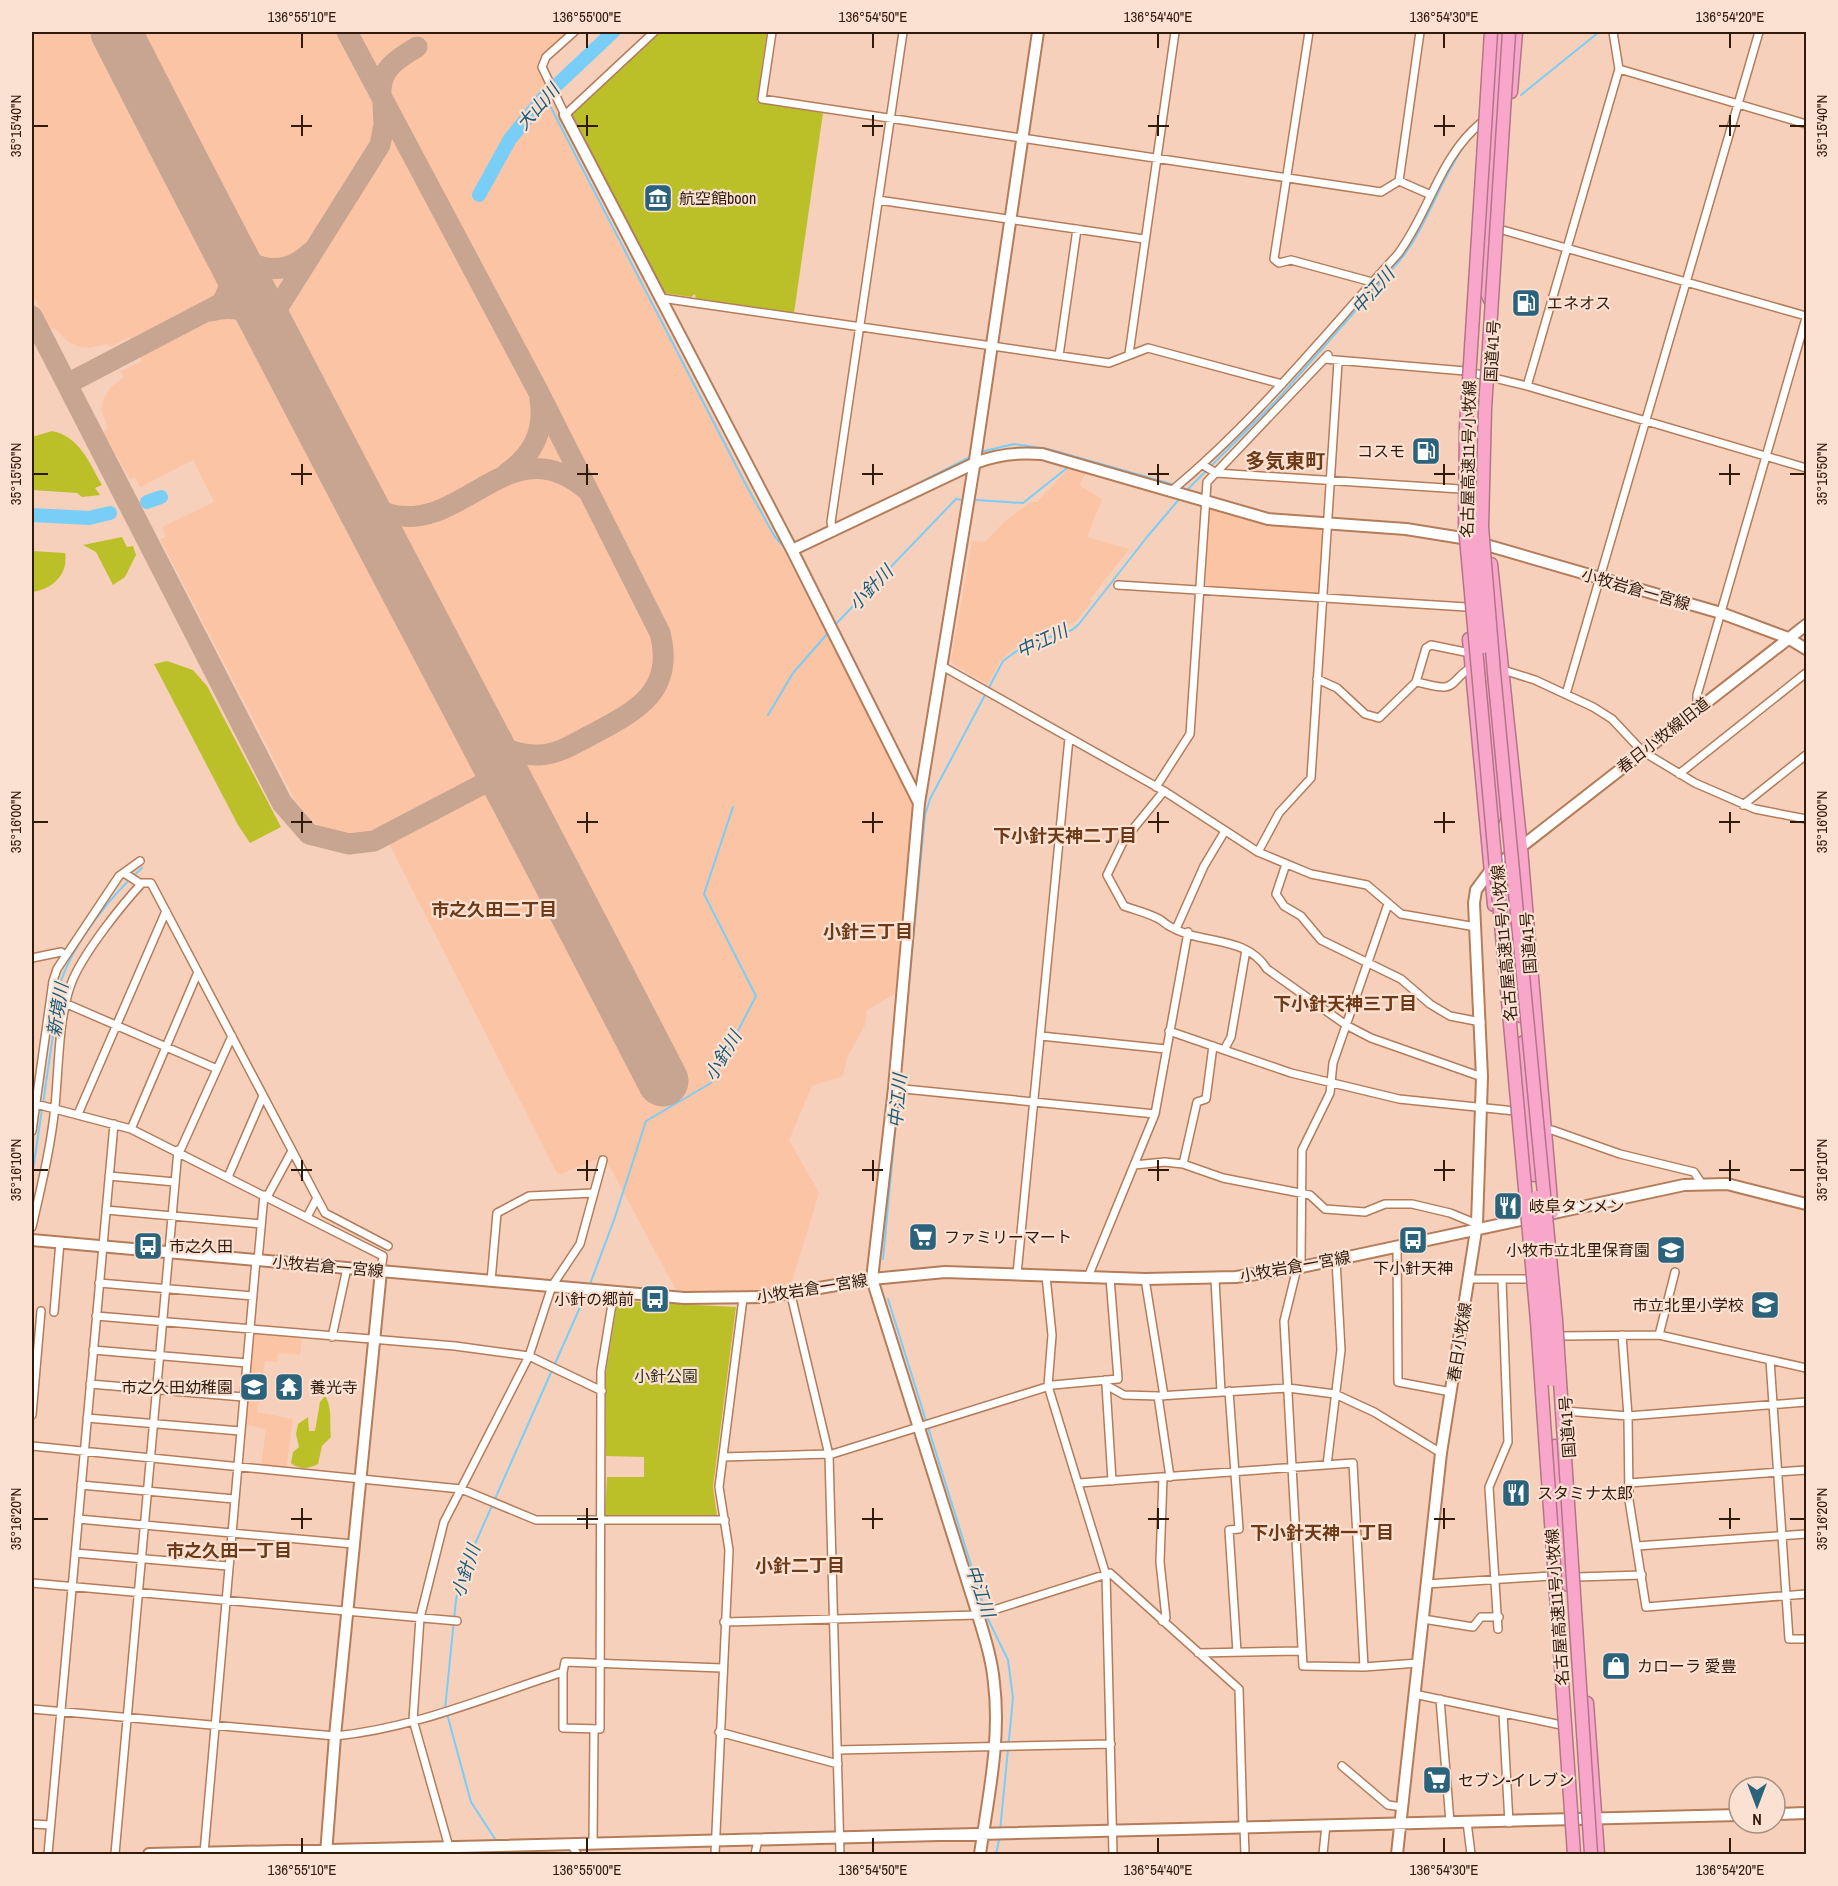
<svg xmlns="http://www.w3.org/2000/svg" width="1838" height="1886" viewBox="0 0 1838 1886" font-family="'Archivo Narrow','Noto Sans JP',sans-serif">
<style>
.built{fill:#fbc4a4}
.green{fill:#bbc029}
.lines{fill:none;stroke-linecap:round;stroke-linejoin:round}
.stream{stroke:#79cef8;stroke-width:2}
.river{stroke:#79cef8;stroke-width:14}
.taxiway{stroke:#c7a591;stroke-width:21}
.runway{stroke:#c7a591;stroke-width:51}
.street-casing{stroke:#b47c59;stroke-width:10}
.secondary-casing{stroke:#b47c59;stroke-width:14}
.highway-casing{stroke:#b37588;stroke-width:15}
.street{stroke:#fff;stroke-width:7}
.secondary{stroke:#fff;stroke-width:10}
.highway{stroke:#f9a6cb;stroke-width:12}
.highway-bridge-casing{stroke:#b37588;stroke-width:15;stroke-linecap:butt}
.highway-bridge{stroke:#f9a6cb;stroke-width:12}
.ticks{fill:none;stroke:#301a0b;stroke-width:2}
.labels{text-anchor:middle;stroke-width:4.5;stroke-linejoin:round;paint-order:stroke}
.poi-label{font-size:16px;fill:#301a0b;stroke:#fae1d2;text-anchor:start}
.street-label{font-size:16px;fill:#301a0b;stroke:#fae1d2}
.park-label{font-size:16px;fill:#32331b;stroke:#fae1d2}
.water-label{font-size:18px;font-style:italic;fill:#1a5c79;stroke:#fae1d2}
.neighbourhood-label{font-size:18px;font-weight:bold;fill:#6d3a18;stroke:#fae1d2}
.quarter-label{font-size:20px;font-weight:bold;fill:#6d3a18;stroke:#fae1d2}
.neatline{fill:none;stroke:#301a0b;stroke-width:2}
.ticks-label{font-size:15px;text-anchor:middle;fill:#301a0b}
</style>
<rect width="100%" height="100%" fill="#f6d0bb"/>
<path class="built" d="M32,32H572L536,64L562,114L561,127L911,795L913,813L896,993L867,1010L865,1025L847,1058L843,1076L812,1086L789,1140L819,1193L789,1291L707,1294L677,1292L604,1156L558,1175L381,828L354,835L332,833L312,821L295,800L160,539L166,537L162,527L214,502L193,460L140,487L135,477L130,479L103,432L108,429L101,409L104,398L111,387L124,377L121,371L142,361L130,337L110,347L107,344L87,348L79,347L69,342L54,328L50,329L32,293Z
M1070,467L1087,472L1079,485L1102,499L1087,537L1129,549L1090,599L1092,601L1077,620L1064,628L1038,636L1011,651L1000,661L988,684L954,665L951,660L972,541L985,542L1004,522L1031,502H1037Z
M1211,508L1249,519L1322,528L1324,531L1320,593L1317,595L1206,588L1208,511Z
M252,1333L302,1337L300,1355L278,1353L277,1362L265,1361L257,1412L293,1419L286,1470L261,1466L266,1429L243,1424Z"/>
<path class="green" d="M658,32H767L757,102L823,113L794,313L696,299L695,294L691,297L664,293L573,115L575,109Z
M52,431C80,437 89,462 102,485L95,488L100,495L82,497L77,493L32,490V437Z
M122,537L127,547L133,546L136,555L125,577L113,585L96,552L83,545Z
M32,551L65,553C69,574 52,590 32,592Z
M167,661L193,670L207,686L281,827L250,843L238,825L154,664Z
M620,1301L736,1307L713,1487L717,1515L713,1518L605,1515L607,1477H644V1457L606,1456V1372L617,1303Z
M325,1396C333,1408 329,1423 331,1437L322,1446L318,1464C308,1469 300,1470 291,1463L293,1452L299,1447L296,1434L298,1424L308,1417L309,1431H315L320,1402Z"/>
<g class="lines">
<path class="stream" d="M1521,95L1599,32
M545,96L746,485L775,537L785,548
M980,452L1014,444L1048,449L1175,485
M1210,467L1277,400L1401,259C1429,223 1440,179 1467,142
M1185,492L1206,471
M976,500L1023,503L1067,468
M876,505L972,456
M834,626L956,499L962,500
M768,715L793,673L828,633
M43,1103L61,981C74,943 112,894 142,868
M32,1177L42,1109
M591,1191L600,1156
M883,1259L925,815L930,799L1003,661L1025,645L1072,630L1079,624L1147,537L1181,497
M552,1280L564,1262
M590,1284L614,1220L646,1121L711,1083L756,996L704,894L733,807
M888,1299L985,1610
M437,1536L443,1516
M986,1615L1008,1660L1013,1698L1000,1831
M445,1709L456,1600L463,1571L585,1296
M447,1714L471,1802L497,1842
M410,1718L411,1702
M996,1854L999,1840"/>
<path class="river" d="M479,195L510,139L545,96L613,32
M147,502L161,497
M32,515L89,518L110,513"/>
<path class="taxiway" d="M347,32L538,391L660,633C675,692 636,711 591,735C575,743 559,754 540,755C521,756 505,749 487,741
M381,96C379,69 397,59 417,47
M224,243C249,269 283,280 311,252
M211,311C232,305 245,310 264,319
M32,316L282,803L309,834L349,844L374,841L504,773
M267,325L380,145L384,125L383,103
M67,384L222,303L230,286L232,260
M507,473C533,455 545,430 540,400
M355,492C366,501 375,510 389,514C464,535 510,422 588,491"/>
<path class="runway" d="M116,32C295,383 482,730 663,1081"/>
<g class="street-casing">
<path id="street" d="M574,32L546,57L542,67L565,115L654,32
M772,32L762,99L1381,192L1399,181L1420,32
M1309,32L1274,259L1279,263L1291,260L1372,282
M1619,69L1806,124
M1399,181L1431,195
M878,200L1144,239
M1499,229L1806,316
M661,298L1109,363L1148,348L1282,384
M1129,354L1175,32
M1059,356L1077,229
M1324,359L1465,371L1527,386L1806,468
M1527,386L1619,69L1613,32
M1203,465L1216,473L1460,489
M1170,492C1255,422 1324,335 1398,254C1430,211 1439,157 1482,122
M833,532L831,522L903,32
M1118,585L1466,607
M942,666L1164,791L1258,852L1311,874L1367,885L1401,914L1476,927
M1500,669L1535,680L1593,707L1612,719L1642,751L1695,783L1755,809L1806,819
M1317,679L1337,688L1365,714L1379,718L1416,682L1426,648L1431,645L1470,653
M1416,682C1424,683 1436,688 1445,687C1456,686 1460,671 1472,668
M1566,694L1759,32
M1697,708V695L1806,318
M1679,774L1806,673
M1156,787L1190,734L1207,482L1328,355
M1164,791L1124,840L1107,875L1124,906C1135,910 1148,913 1159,919C1163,921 1166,925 1171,927C1202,945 1246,935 1267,969L1346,1025L1371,1038L1482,1077
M1743,805L1806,755
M1258,852L1279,813L1311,778L1338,362
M1286,864L1276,894L1284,906L1301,916L1321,940L1401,979L1430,1004L1450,1016L1481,1022
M124,873L141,884
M1388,904L1333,1063L1330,1093L1302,1150L1301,1262L1297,1268L1284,1321L1303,1666L1364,1667L1418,1663
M1176,929L1204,866L1225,831
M32,958L61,952L65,955
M67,1004L217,1069
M1169,1031L1291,1073L1399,1099L1515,1111
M1041,1036L1166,1049
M1224,1050L1231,1037L1246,950
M894,1088L1155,1114
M32,1103L131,1129L383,1256L381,1271
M78,1114L166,911
M131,1129L198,972
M32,1131L53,981L57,969L119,876L140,861
M1544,1131L1552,1130L1620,1154L1694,1172L1702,1184
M180,1151L232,1036
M1183,1164L1197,1102L1206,1099L1213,1046
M1134,1165L1165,1162L1183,1164L1223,1178L1310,1195L1325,1209L1365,1212L1385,1204H1412L1450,1213L1477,1224
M109,1176L175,1182
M228,1177L263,1096
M267,1197L292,1151
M106,1210L261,1224
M307,1217L317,1198
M32,1227C41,1187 51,1147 55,1106C59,1068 58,1014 73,979C86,950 120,907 142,883H151L325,1213L388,1246
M1397,1247L1398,1382L1451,1392
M258,1260L264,1195
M1017,1274L1069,738
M1046,1276L1052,1335L1048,1386L1106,1575L1113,1854
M1088,1277L1155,1114L1188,932
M1145,1279L1164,1396
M1215,1279L1221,1392
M1469,1279H1528
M491,1281L497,1213L529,1196L594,1193
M99,1283L253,1296
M791,1295L829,1455L840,1854
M54,1312L60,1242
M96,1316L455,1346L529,1356L602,1391
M1622,1335L1628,1416L1629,1500L1646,1607L1806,1594
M1659,1335L1675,1272
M1560,1336L1659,1335L1806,1368
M332,1337L347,1268
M93,1350L247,1363
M1770,1360L1789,1639H1806
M1105,1380L1106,1385L1124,1395L1158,1396L1288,1388L1335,1394L1374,1412L1441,1453
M90,1384L243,1397
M1106,1385L1112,1481
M1229,1391L1239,1529L1229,1530L1237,1652
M1158,1396L1170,1477
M1565,1411L1628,1416L1806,1402
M32,1415L41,1311
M87,1418L240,1431
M32,1446L461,1489L536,1520H725
M829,1455L1053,1385L1118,1379L1110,1278
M723,1457L829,1454
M1327,1465L1341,1350L1336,1260
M1079,1483L1353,1463L1364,1667
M1629,1483L1806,1470
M81,1485L234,1499
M78,1519L353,1544
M1637,1546L1806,1534
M75,1553L228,1566
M1577,1577L1642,1575
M32,1583L457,1621
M1427,1584L1550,1576
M1423,1619L1473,1627L1481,1617H1499
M1162,1621L1166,1618L1160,1562L1163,1477
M724,1622L978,1615L1110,1573L1239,1689L1243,1827
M1498,1629L1489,1487L1508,1442L1502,1280
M1198,1653L1302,1651
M563,1672V1728L600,1729L601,1371L614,1292
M1414,1694L1561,1725
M1440,1699L1450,1822
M32,1709L335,1736C412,1729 489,1696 563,1672L565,1662L722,1668
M1503,1713L1509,1823
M719,1732L838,1764
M837,1750L1111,1744
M1342,1766L1388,1805L1402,1807
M1467,1822L1471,1854
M32,1824L50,1825
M1244,1827L1245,1854
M571,1844L577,1854
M593,1844L594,1729
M449,1847L413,1720L420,1618L444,1522L529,1356L552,1286L580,1244L603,1160
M204,1853L256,1260
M48,1854L114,1124
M115,1854L178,1150
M715,1854L729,1550L719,1487L743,1298
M755,1854L758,1840
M1323,1854L1326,1825"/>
</g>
<g class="secondary-casing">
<path id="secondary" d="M565,115L792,550L919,803
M792,550L975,463C998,454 1018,452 1042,454L1268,519L1406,529L1462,538L1721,613L1788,638L1806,649
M32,1240L684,1298L766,1297L872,1279L945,1272L1145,1279L1236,1277L1297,1268L1684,1185L1727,1184L1806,1204
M1775,1814L1806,1813
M149,1854C679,1842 1209,1831 1739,1815
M326,1854L335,1736L381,1271
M980,1854C988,1798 1001,1740 994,1683C992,1660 985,1638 978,1615L872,1279L894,1088L919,803L975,460L1038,32
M1397,1854L1441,1453L1477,1224L1482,1077L1474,903L1476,890L1490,871L1806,625"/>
</g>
<g class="highway-casing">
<path id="highway" d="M1511,92L1516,32
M1490,300L1485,289L1501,32
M1491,564L1521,848L1552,1213
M1469,639L1494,905
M1484,652L1497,809L1492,822
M1512,860L1506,870L1521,1016
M1524,1042L1534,1175
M1555,1446L1568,1585
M1587,1703L1598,1854"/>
</g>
<use href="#street" class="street"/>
<use href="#secondary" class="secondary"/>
<use href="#highway" class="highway"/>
<g class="highway-bridge-casing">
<path id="highway-bridge" d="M1491,32L1466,427L1465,527L1537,1321L1574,1854
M1509,32L1485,409L1482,527L1494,673L1556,1320L1591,1854
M1473,506L1483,647
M1536,1197L1551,1380"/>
</g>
<use href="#highway-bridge" class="highway-bridge"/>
</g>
<path class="ticks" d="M302,33V48M587,33V48M873,33V48M1158,33V48M1444,33V48M1730,33V48M302,115V136M587,115V136M873,115V136M1158,115V136M1444,115V136M1730,115V136M33,126H48M291,126H312M577,126H598M862,126H883M1148,126H1169M1434,126H1455M1719,126H1740M1790,126H1805M302,464V485M587,464V485M873,464V485M1158,464V485M1444,464V485M1730,464V485M33,474H48M291,474H312M577,474H598M862,474H883M1148,474H1169M1434,474H1455M1719,474H1740M1790,474H1805M302,812V833M587,812V833M873,812V833M1158,812V833M1444,812V833M1730,812V833M33,822H48M291,822H312M577,822H598M862,822H883M1148,822H1169M1434,822H1455M1719,822H1740M1790,822H1805M302,1160V1181M587,1160V1181M873,1160V1181M1158,1160V1181M1444,1160V1181M1730,1160V1181M33,1170H48M291,1170H312M577,1170H598M862,1170H883M1148,1170H1169M1434,1170H1455M1719,1170H1740M1790,1170H1805M302,1508V1529M587,1508V1529M873,1508V1529M1158,1508V1529M1444,1508V1529M1730,1508V1529M33,1519H48M291,1519H312M577,1519H598M862,1519H883M1148,1519H1169M1434,1519H1455M1719,1519H1740M1790,1519H1805M302,1838V1853M587,1838V1853M873,1838V1853M1158,1838V1853M1444,1838V1853M1730,1838V1853"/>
<defs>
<g id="museum-square" transform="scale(1.5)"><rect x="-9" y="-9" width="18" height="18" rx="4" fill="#2b637d" stroke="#fae1d2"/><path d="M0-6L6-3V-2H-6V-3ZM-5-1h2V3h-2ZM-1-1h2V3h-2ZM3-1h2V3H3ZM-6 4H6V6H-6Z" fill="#fff"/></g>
<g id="fuel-square" transform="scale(1.5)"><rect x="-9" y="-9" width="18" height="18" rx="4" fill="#2b637d" stroke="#fae1d2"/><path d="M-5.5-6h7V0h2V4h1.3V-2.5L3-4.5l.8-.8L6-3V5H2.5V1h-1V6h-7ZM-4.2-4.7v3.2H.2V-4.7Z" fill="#fff"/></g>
<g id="restaurant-square" transform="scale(1.5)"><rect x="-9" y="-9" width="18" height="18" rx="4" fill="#2b637d" stroke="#fae1d2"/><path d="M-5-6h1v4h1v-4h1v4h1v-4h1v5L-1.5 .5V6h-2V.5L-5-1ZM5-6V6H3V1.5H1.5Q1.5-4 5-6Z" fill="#fff"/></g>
<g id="supermarket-square" transform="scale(1.5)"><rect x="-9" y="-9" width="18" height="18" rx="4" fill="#2b637d" stroke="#fae1d2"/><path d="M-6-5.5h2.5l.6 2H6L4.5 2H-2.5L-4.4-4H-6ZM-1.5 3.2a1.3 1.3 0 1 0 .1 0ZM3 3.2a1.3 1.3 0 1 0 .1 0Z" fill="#fff"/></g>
<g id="bus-square" transform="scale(1.5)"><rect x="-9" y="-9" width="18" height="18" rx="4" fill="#2b637d" stroke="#fae1d2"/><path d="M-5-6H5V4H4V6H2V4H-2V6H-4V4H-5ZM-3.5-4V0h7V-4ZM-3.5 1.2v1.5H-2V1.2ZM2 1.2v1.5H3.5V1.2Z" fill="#fff"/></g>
<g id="school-square" transform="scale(1.5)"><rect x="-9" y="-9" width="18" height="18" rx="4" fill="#2b637d" stroke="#fae1d2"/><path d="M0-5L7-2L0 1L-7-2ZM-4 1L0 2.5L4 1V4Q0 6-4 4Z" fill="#fff"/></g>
<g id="temple-square" transform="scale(1.5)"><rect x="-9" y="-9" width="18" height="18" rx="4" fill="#2b637d" stroke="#fae1d2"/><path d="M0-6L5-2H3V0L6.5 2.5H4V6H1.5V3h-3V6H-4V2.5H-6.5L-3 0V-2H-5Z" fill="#fff"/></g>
<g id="shop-square" transform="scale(1.5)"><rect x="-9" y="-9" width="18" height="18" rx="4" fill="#2b637d" stroke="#fae1d2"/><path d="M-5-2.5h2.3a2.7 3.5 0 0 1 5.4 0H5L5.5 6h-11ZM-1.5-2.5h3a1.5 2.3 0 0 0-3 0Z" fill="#fff"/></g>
</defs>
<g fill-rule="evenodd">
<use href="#museum-square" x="658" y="198"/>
<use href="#fuel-square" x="1526" y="303"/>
<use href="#fuel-square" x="1426" y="451"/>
<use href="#restaurant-square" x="1508" y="1206"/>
<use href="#supermarket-square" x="923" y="1237"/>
<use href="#bus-square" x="1413" y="1240"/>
<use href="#bus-square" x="148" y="1246"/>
<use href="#school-square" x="1671" y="1250"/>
<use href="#bus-square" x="655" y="1299"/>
<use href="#school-square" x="1765" y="1305"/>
<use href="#school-square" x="254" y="1387"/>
<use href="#temple-square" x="289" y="1387"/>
<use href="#restaurant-square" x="1516" y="1493"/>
<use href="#shop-square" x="1616" y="1666"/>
<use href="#supermarket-square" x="1437" y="1780"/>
</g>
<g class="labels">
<g class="poi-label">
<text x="679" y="204">航空館boon</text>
<text x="1547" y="309">エネオス</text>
<text x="1405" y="457" text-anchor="end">コスモ</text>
<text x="1529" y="1212">岐阜タンメン</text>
<text x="944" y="1243">ファミリーマート</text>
<text x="169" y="1252">市之久田</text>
<text x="1650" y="1256" text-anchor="end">小牧市立北里保育園</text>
<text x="1413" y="1274" text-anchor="middle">下小針天神</text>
<text x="634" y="1305" text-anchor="end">小針の郷前</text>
<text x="1744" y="1311" text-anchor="end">市立北里小学校</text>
<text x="233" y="1393" text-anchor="end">市之久田幼稚園</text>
<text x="310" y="1393">養光寺</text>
<text x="1537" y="1499">スタミナ太郎</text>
<text x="1637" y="1672">カローラ 愛豊</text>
<text x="1458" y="1786">セブン-イレブン</text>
</g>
<g class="street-label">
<text transform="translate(1492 351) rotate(-87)" y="6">国道41号</text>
<text transform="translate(1468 459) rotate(-89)" y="6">名古屋高速11号小牧線</text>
<text transform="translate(1636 589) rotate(16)" y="6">小牧岩倉一宮線</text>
<text transform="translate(1663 735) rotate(-38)" y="6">春日小牧線旧道</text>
<text transform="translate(1504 943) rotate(-95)" y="6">名古屋高速11号小牧線</text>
<text transform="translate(1528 943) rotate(-94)" y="6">国道41号</text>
<text transform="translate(328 1266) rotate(5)" y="6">小牧岩倉一宮線</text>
<text transform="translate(1295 1266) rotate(-10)" y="6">小牧岩倉一宮線</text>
<text transform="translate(812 1288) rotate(-9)" y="6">小牧岩倉一宮線</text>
<text transform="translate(1459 1342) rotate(-81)" y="6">春日小牧線</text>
<text transform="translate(1567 1427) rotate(-94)" y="6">国道41号</text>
<text transform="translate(1557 1607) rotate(-94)" y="6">名古屋高速11号小牧線</text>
</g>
<g class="park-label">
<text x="666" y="1382">小針公園</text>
</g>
<g class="water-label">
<text transform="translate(538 107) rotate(-49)" y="6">大山川</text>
<text transform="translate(1373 291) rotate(-49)" y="6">中江川</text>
<text transform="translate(871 588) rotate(-46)" y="6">小針川</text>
<text transform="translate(1042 641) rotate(-25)" y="6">中江川</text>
<text transform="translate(58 1010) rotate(-81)" y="6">新境川</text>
<text transform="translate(723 1056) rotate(-59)" y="6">小針川</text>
<text transform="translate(898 1101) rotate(-85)" y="6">中江川</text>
<text transform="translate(466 1571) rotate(-72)" y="6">小針川</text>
<text transform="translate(980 1591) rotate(71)" y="6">中江川</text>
</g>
<g class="neighbourhood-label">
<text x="1065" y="842">下小針天神二丁目</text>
<text x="494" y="916">市之久田二丁目</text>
<text x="868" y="938">小針三丁目</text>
<text x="1345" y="1010">下小針天神三丁目</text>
<text x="1322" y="1539">下小針天神一丁目</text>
<text x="229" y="1557">市之久田一丁目</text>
<text x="800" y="1572">小針二丁目</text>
</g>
<g class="quarter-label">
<text x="1285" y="468">多気東町</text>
</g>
</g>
<rect width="1838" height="1886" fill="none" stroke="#fae1d2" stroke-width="66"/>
<g transform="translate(1757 1805) rotate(180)"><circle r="28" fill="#fae1d2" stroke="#a99182" stroke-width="1.5"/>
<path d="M0-4.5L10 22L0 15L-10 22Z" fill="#2b637d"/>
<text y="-9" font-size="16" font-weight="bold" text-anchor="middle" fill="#301a0b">N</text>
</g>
<rect x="33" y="33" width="1772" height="1820" class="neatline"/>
<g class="ticks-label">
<text x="302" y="22">136°55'10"E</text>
<text x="587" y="22">136°55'00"E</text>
<text x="873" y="22">136°54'50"E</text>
<text x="1158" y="22">136°54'40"E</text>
<text x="1444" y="22">136°54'30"E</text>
<text x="1730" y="22">136°54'20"E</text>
<text transform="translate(1822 126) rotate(-90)" y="5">35°15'40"N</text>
<text transform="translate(16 126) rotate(-90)" y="5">35°15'40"N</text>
<text transform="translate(1822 474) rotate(-90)" y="5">35°15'50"N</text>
<text transform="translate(16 474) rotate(-90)" y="5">35°15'50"N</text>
<text transform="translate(1822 822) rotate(-90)" y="5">35°16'00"N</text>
<text transform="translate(16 822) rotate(-90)" y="5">35°16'00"N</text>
<text transform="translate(1822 1170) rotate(-90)" y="5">35°16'10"N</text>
<text transform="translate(16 1170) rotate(-90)" y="5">35°16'10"N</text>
<text transform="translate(1822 1519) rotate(-90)" y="5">35°16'20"N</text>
<text transform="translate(16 1519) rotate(-90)" y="5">35°16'20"N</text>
<text x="302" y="1875">136°55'10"E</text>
<text x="587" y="1875">136°55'00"E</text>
<text x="873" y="1875">136°54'50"E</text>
<text x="1158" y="1875">136°54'40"E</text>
<text x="1444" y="1875">136°54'30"E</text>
<text x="1730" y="1875">136°54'20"E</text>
</g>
</svg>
